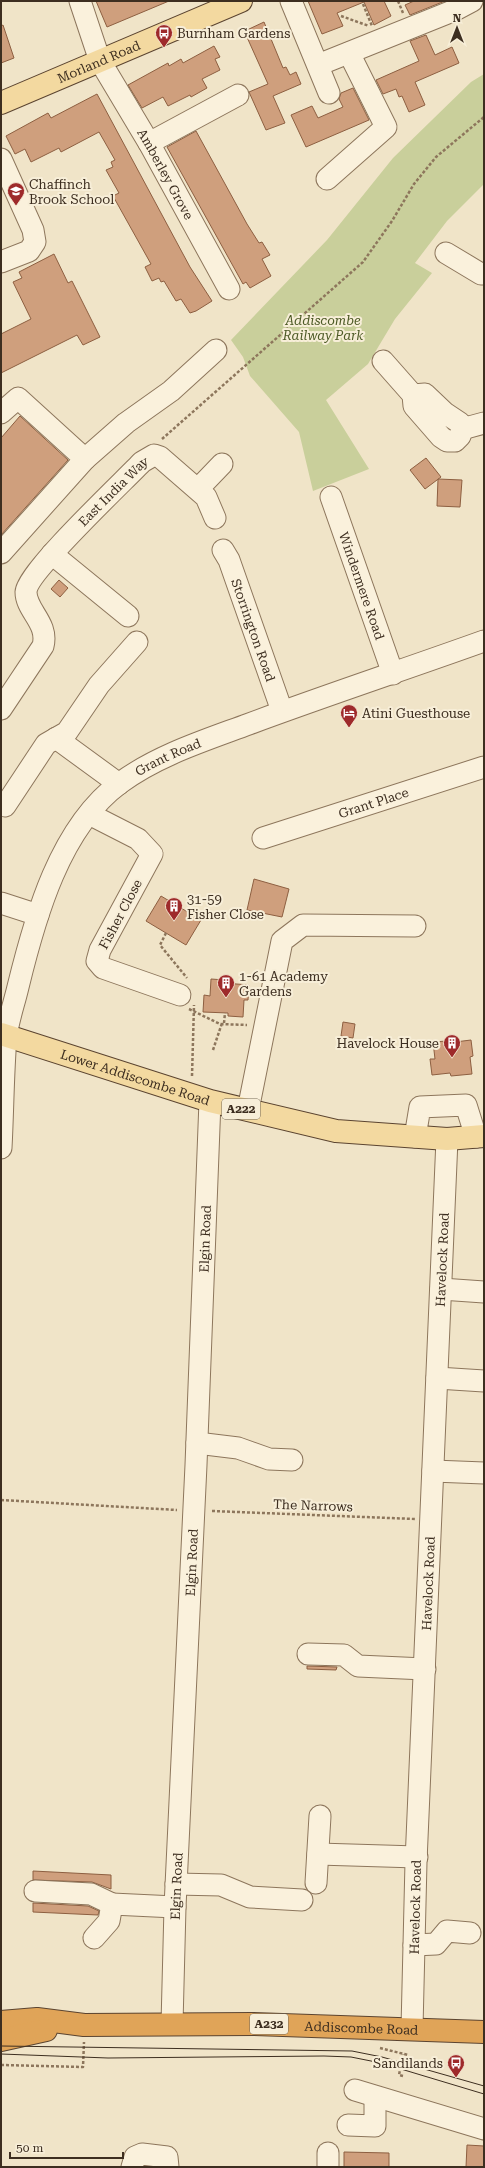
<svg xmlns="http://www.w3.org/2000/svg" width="485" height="2168" viewBox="0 0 485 2168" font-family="'Roboto Serif',serif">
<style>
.green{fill:#c9cf9b}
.building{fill:#cf9f7d;stroke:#8d5f41}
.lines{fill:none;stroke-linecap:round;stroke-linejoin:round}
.minor-casing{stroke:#8d765c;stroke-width:23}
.major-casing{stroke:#5b4430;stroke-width:24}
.highway-casing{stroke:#5b4430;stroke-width:24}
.path{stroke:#8d765c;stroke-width:2.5;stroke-dasharray:3 2;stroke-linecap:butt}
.minor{stroke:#faf1dc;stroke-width:21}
.major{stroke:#f3d9a0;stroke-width:22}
.highway{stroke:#e0a458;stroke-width:22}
.tram{stroke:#3d2e20;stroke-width:1}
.labels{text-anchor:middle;stroke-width:4;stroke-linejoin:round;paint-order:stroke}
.shield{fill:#f7eed8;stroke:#756857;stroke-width:1}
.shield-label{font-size:12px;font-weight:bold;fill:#3d2e20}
.poi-label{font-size:13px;fill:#3d2e20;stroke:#f7eed8;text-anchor:start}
.street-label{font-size:13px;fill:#3d2e20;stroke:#f7eed8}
.park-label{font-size:13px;font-style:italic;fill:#4d5a26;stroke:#f7eed8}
</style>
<rect width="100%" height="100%" fill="#f0e4c8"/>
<path class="green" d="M484,74V184L447,221L415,263L432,273L395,319L368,364L326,400L369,469L313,491L299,432L250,376L243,357L231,340L327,240L393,158L471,82Z"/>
<path class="building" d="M96,1H169L107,27Z
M308,1H384L391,16L374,25L364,2L337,13L343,26L322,34Z
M414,1H445L410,15L405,5Z
M264,22L283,68L286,67L290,75L296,72L301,84L273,96L285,123L266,130L249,92L268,84L246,35L249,33L247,30Z
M3,25L14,58L1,63V26Z
M426,35L435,55L452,47L459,63L415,82L425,105L409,112L402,96L399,97L396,89L383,94L376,80L419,61L410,41Z
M214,46L220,57L215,59L220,70L202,79L207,88L191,97L190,95L168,106L163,97L142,108L128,85L168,63L169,66L181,59L183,63Z
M353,88L369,120L306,147L291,115L312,106L318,118L343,107L339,99L341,93Z
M97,94L190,267L212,301L196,311L190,313L181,299L176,301L164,281L161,282L159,278L152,281L145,267L151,264L113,196L119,193L106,170L113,167L111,162L115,160L99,132L61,152L59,148L31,162L25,149L15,154L6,136L48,113L51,118Z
M196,131L247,224L259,243L262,242L270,255L262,259L271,276L250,288L246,282L243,284L167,147Z
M54,254L68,283L72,281L100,337L83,345L77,335L1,373V334L31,319L13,282L22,278L19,272Z
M20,416L68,460L1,535V438Z
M426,458L441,477L425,489L410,470Z
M438,479L462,480L460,507L437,506Z
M59,580L68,588L60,597L51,589Z
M254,879L289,889L282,917L247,910Z
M161,896L201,920L186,945L146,921Z
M211,979L225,980L224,983L249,985L248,1000H244L243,1017L228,1016V1013L203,1012L204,995L210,996Z
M343,1022L355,1024L353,1038L341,1036Z
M471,1040L473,1056L470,1057L472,1074L451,1076L450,1073L432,1075L430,1059H435L433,1042L447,1041V1043Z
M307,1666L337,1667L336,1670L307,1669Z
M33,1871L111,1875V1889L92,1882L33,1880Z
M33,1903L88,1906L99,1911L98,1915L33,1912Z
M467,2145L484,2146V2167H466Z
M344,2152L389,2153V2167H344Z"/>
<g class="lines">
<g class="minor-casing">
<g id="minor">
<path id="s1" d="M80,1L100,61L149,143L229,289"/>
<path d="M291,1L329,93"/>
<path d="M318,65L455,10L472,1"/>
<path d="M149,143L238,95"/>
<path d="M1,159L33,230L35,242L29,251L1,262"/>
<path d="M327,179L386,127L349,53"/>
<path d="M446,253L481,274H484"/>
<path d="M383,361L413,395L414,406L441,437L447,441H455L460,436L462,429L460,423L445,413L425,394L413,395"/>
<path d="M1,413L18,398L85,459L1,553"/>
<path d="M462,429L484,423"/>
<path d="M85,459L126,423L171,391L216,350"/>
<path d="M198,489L222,464"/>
<path id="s2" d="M331,497L393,674"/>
<path id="s3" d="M223,550L229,560L282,711"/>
<path d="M52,554L128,616"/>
<path id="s4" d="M1,709L43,646C49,623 26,611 26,592C27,572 124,481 142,462L154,455L160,457L206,497L215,518"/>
<path d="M56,738L119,784"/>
<path d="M5,806L46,744L67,732L99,685L137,642"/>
<path d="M89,814L138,839L152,854L100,950L97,961L103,968L180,995"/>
<path id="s5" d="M263,838L484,767"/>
<path d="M1,903L38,915"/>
<path d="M248,1110L282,941L303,925L415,926"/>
<path d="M415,1137L420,1107L466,1105L476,1137"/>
<path id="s6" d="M1,1148C3,1111 3,1074 6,1037C8,1021 14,1004 18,987C35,917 60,827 120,783C158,755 206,740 249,724C327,695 406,669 484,641"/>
<path d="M441,1289L484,1292"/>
<path d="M437,1378L484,1381"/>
<path d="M197,1443L238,1448L269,1459L292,1460"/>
<path d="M433,1471L484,1473"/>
<path d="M308,1654L344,1655L358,1666L425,1669"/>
<path d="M318,1854L417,1857"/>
<path d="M316,1883L320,1816"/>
<path d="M176,1884L221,1885L250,1897L302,1900"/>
<path d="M35,1891L91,1894L112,1904"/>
<path d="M94,1938L109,1921L112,1904L175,1907"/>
<path d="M414,1945L436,1944L447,1931L470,1933"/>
<path id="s7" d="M172,2024L175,1907L196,1465L210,1101"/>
<path id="s8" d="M412,2028L416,1862L447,1139"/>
<path d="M355,2090L484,2129"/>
<path d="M348,2125L375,2126V2097"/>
<path d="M132,2167L135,2157L142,2154L167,2157L168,2167"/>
<path d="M328,2167V2153"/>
</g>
</g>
<g class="major-casing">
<g id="major">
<path id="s9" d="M1,103L241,1"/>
<path id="s10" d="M1,1034L210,1101L336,1131L447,1139L484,1136"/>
</g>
</g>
<g class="highway-casing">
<g id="highway">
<path id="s11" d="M1,2022L37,2019L84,2025L253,2024L484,2032"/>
<path d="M1,2040L46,2030"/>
</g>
</g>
<path class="path" d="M398,1L403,13
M363,4L372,26
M341,16L369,26
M162,439L363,262L392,221L414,184L436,157L484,117
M166,933L160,945L187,978
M189,1009L220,1024L247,1025
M224,1023L225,1013
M213,1050L222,1023
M192,1076L194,1005
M1,1500L177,1510
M212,1511L415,1519
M380,2048L408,2055
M1,2065L83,2067L84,2042
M403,2076L399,2075L403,2054"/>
<use href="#minor" class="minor"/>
<use href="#major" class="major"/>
<use href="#highway" class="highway"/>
<path class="tram" d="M1,2046L352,2051L382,2057L484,2086
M1,2054L108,2058L324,2056L351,2057L381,2063L484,2094"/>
</g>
<defs>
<g id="bus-pin" transform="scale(0.9)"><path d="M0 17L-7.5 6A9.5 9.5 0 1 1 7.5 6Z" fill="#9e2a2b" stroke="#f7eed8"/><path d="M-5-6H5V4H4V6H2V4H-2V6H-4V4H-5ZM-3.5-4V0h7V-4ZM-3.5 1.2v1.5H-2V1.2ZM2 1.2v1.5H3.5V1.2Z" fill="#fff"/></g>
<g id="school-pin" transform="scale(0.9)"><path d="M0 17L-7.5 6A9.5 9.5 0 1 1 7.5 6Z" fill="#9e2a2b" stroke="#f7eed8"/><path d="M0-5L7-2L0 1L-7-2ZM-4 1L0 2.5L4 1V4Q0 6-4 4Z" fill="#fff"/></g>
<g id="hotel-pin" transform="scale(0.9)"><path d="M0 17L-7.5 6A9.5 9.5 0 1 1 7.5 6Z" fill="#9e2a2b" stroke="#f7eed8"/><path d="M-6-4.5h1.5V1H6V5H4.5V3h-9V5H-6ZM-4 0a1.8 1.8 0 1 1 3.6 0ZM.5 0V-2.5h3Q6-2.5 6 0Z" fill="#fff"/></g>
<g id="building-pin" transform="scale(0.9)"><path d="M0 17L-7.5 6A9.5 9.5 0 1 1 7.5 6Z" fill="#9e2a2b" stroke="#f7eed8"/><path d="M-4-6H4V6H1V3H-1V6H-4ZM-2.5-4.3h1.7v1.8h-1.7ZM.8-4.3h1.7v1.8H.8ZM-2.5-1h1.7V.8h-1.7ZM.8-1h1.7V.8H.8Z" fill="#fff"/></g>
</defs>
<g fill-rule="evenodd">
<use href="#bus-pin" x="164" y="33"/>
<use href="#school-pin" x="16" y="191"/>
<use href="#hotel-pin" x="349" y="713"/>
<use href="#building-pin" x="174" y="906"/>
<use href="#building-pin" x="226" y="983"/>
<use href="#building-pin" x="452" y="1043"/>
<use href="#bus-pin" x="456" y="2063"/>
</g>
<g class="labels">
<g class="shield">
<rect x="222" y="1099" width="38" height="20" rx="3"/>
<rect x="250" y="2014" width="38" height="20" rx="3"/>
</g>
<g class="shield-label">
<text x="241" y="1113">A222</text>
<text x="269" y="2028">A232</text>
</g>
<g class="poi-label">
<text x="177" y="38">Burnham Gardens</text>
<text x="29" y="189">Chaffinch<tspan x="29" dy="15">Brook School</tspan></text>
<text x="362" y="718">Atini Guesthouse</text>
<text x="187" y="904">31-59<tspan x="187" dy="15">Fisher Close</tspan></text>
<text x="239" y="981">1-61 Academy<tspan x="239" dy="15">Gardens</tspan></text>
<text x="439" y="1048" text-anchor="end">Havelock House</text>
<text x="443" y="2068" text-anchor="end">Sandilands</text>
</g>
<g class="street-label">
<text dy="5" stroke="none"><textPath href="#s9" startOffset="106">Morland Road</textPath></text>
<text dy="5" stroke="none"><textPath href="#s1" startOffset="194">Amberley Grove</textPath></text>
<text dy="5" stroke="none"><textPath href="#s4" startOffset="268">East India Way</textPath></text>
<text dy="5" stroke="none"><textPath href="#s2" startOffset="94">Windermere Road</textPath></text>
<text dy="5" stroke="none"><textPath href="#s3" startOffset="86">Storrington Road</textPath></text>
<text dy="5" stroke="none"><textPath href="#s6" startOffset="450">Grant Road</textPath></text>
<text dy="5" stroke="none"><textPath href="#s5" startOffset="116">Grant Place</textPath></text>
<text transform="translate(120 914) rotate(-62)" y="5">Fisher Close</text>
<text dy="5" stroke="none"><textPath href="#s10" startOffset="141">Lower Addiscombe Road</textPath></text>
<text dy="5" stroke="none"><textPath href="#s7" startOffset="786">Elgin Road</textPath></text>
<text dy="5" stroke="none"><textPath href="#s8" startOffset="769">Havelock Road</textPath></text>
<text transform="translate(313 1505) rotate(2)" y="5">The Narrows</text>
<text dy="5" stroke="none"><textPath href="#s7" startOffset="462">Elgin Road</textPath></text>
<text dy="5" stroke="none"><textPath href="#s8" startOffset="445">Havelock Road</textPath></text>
<text dy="5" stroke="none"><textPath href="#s7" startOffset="138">Elgin Road</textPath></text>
<text dy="5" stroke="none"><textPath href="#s8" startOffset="121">Havelock Road</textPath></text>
<text dy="5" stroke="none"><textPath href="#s11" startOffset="361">Addiscombe Road</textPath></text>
</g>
<g class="park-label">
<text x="323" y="325">Addiscombe<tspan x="323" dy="15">Railway Park</tspan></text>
</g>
</g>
<rect width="485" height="2168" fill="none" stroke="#3d2e20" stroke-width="4"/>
<g transform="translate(457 28)" stroke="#f7eed8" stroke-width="3" paint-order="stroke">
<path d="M0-3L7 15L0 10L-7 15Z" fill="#3d2e20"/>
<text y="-6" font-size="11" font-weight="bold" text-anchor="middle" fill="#3d2e20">N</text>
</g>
<path d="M10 2152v6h113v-6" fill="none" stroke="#3d2e20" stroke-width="2"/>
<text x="16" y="2152" font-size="12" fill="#3d2e20" stroke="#f7eed8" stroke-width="3" paint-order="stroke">50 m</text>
</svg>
